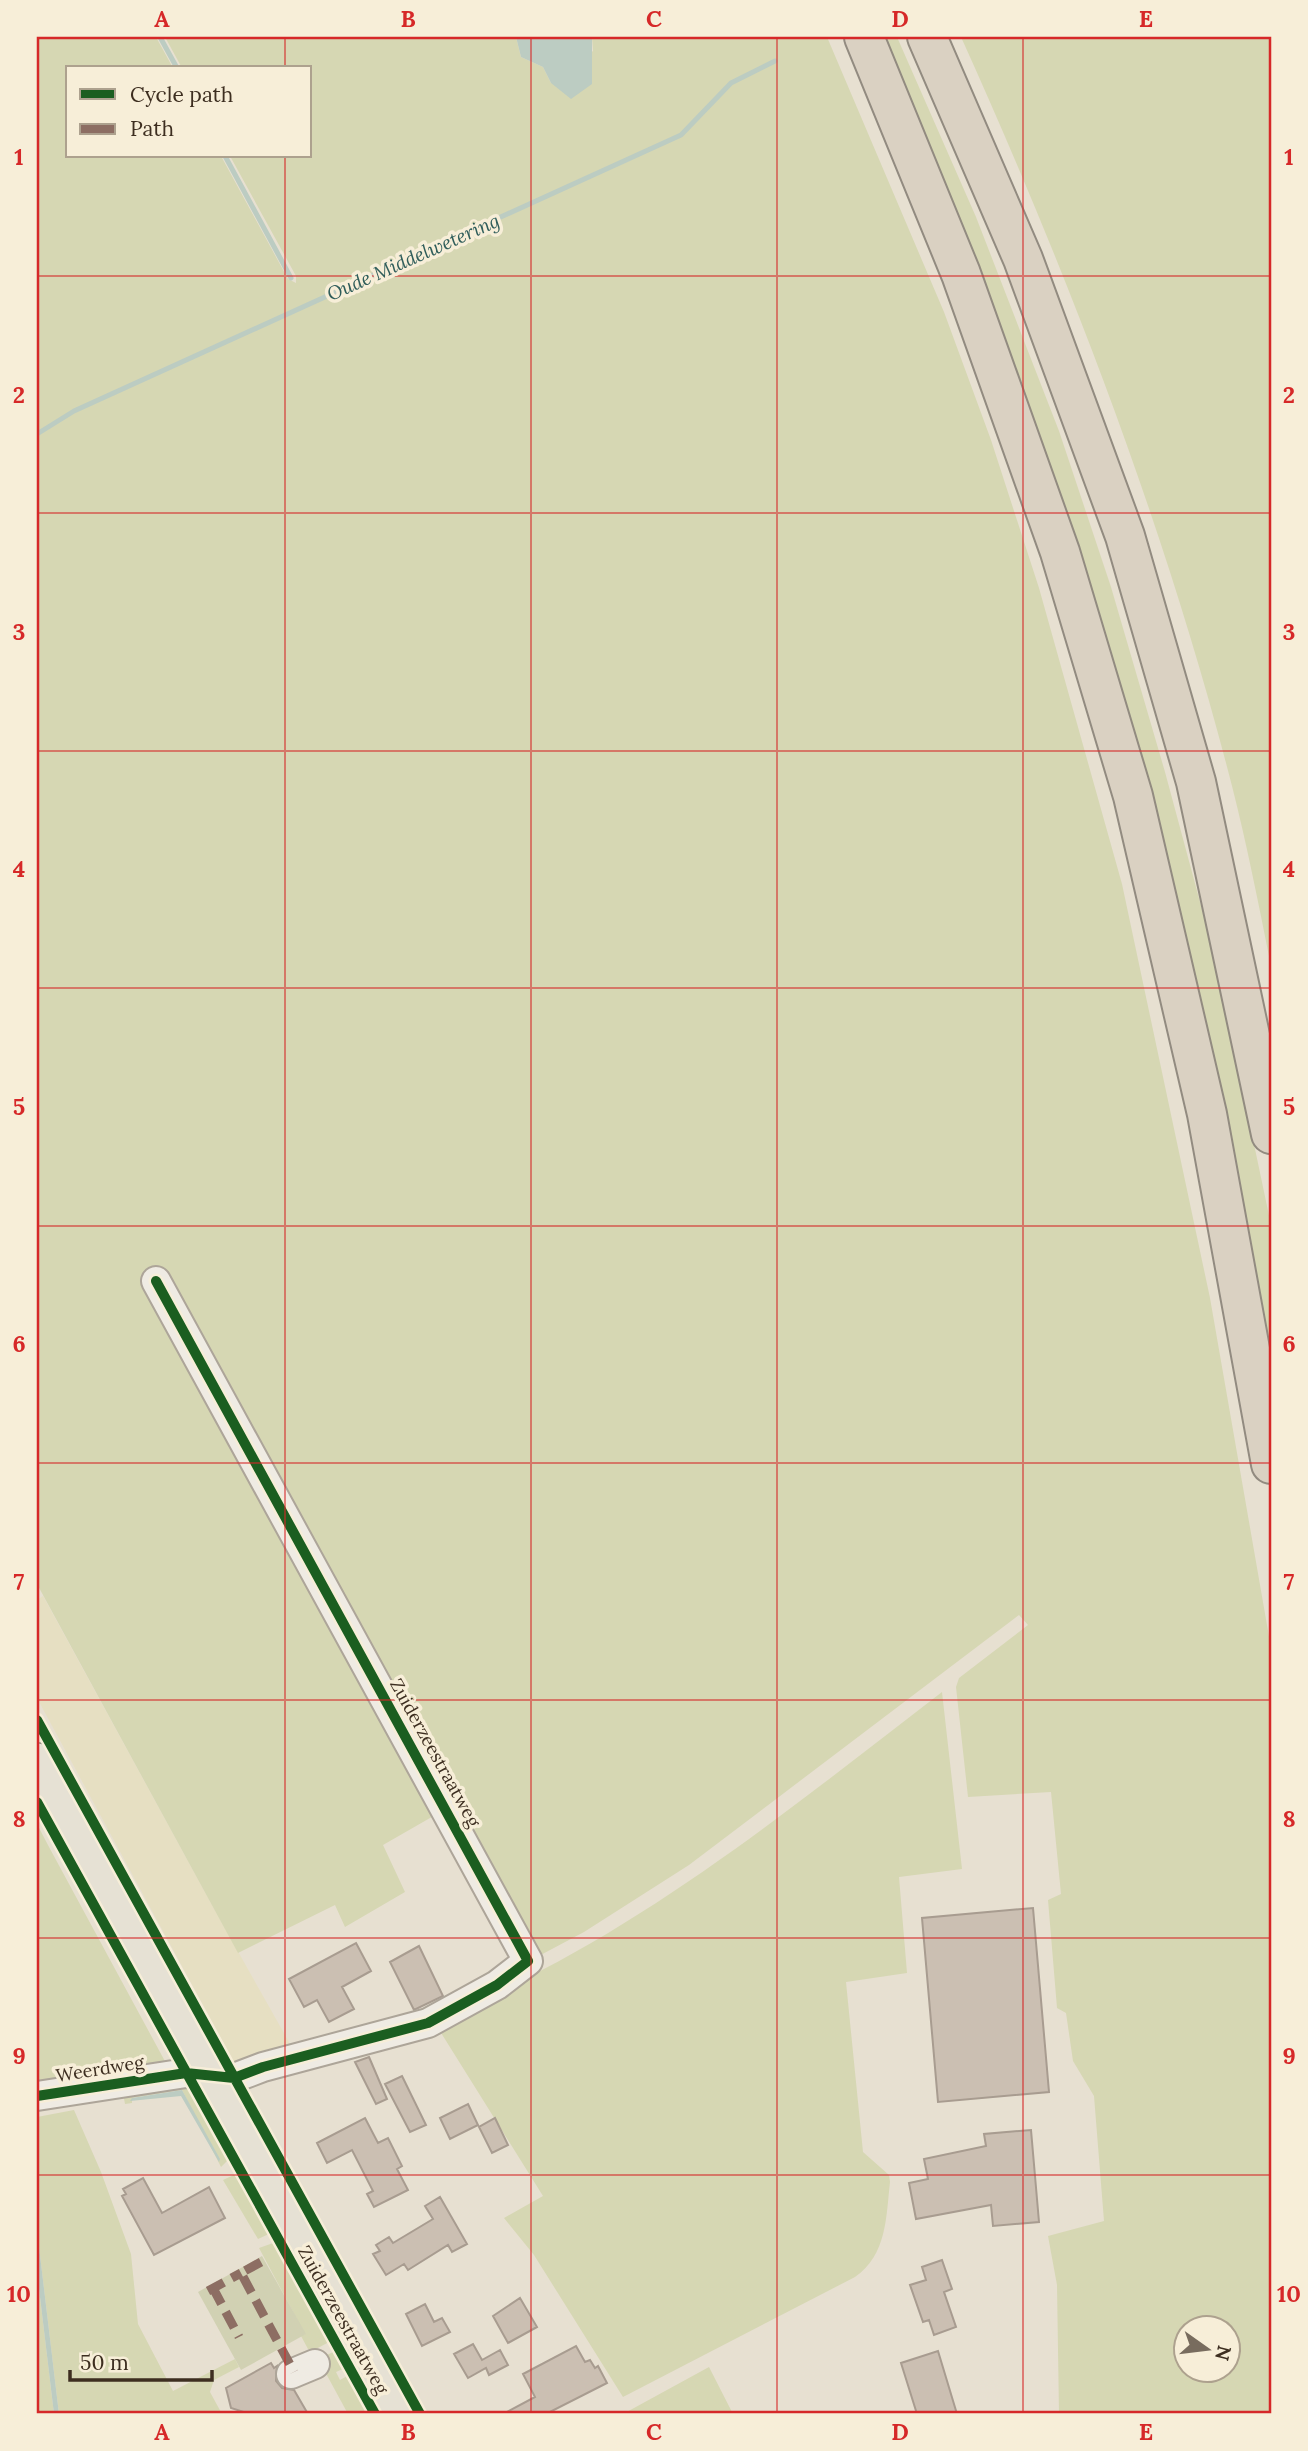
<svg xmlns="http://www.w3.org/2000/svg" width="1308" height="2451" viewBox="0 0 1308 2451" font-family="Lora,serif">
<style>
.farmland{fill:#e6dfc2}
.green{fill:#d6d7b3;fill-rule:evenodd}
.cemetery{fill:#d1d1b3}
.water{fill:#bcccc2}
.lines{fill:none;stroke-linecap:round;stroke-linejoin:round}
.stream{stroke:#bcccc2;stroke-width:5}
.building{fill:#cbbfb2;stroke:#a89c90;stroke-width:2}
.minor-casing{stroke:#ada599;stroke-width:32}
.major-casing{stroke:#928b80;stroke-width:38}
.highway-casing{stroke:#928b80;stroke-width:42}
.minor{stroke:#efebe3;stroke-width:28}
.major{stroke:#e6e1d4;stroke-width:35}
.highway{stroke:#dad1c2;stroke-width:38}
.quiet{stroke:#8d6e63;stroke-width:9;stroke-dasharray:18 9;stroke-linecap:butt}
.cycleway-casing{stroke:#f7eed8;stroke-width:15}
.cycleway{stroke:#1b5e20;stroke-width:10}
.grid{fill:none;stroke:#d62828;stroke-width:2;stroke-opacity:0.55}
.labels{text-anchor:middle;stroke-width:7;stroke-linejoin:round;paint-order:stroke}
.street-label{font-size:18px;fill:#3d2e20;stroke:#f7eed8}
.water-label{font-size:19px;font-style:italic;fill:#2f5d5a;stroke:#f7eed8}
.neatline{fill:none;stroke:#d62828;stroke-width:2.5}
.grid-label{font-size:23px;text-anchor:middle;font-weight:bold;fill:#d62828}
</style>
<rect width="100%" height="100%" fill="#e7e0d1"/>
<path class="farmland" d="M43,1596L213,1907L294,2051L237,2068L37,1698V1600Z"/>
<path class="green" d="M37,37H156L173,68H68V156H221L288,279L296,283V276L230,156H310V68H182L165,37H516L521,57L543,67L551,83L593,51L592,37H827L944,312L991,440L1039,588L1122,884L1210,1298L1271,1648V2414H1059L1057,2285L1048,2236L1104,2221L1094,2096L1073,2061L1066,2013L1057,2008L1048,1900L1061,1894L1051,1792L968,1797L956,1687L959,1678L1028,1625L1019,1615L689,1865L584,1932L535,1958L437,1814L383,1845L405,1892L345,1927L335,1905L238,1953L37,1584ZM1186,2328H1228V2370H1186Z
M882,37H897L976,217L1059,431L1111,587L1165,772L1214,954L1271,1225V1394L1213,1085Z
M961,37H1271V966C1259,906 1247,845 1232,786C1166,529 1070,278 961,37Z
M942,1692L962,1869L899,1877L907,1973L846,1982L863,2152L889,2175L890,2182C886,2217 887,2255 855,2277L623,2397L534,2255L504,2218L543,2196L433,2020C623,1946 782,1815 942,1692Z
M37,1824L49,1847L167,2065L37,2084Z
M190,2086L230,2158L221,2167L182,2090L132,2098V2103L125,2104L123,2093Z
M74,2110L101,2172L131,2254L138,2324L173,2391L235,2359L239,2367L214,2380L210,2392L222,2414H59L37,2230V2117Z
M238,2173L271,2233L258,2239L223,2180Z
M276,2242L331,2341L314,2350L308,2349L301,2336L305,2334L259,2248Z
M37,2272L54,2414H37Z
M335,2351L345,2368L336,2372L340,2380L349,2375L370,2414H348L323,2368L325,2356Z
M709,2367L733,2414H623Z"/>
<path class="cemetery" d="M262,2256L306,2334L241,2370L198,2292Z"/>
<path class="water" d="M516,37H592V84L571,99L551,83L543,67L521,57Z
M182,2090L220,2159L219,2162L181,2096L130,2101L132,2098Z
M37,2230L59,2414H54L37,2272Z"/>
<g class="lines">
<path class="stream" d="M160,37L177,68
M225,156L291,278
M37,434L74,411L681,135L731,83L775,61"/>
</g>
<path class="building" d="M1033,1908L1049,2092L938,2102L922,1918Z
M356,1943L371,1971L342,1987L354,2009L329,2022L317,2000L304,2007L289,1979Z
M419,1946L443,1996L414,2010L390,1962Z
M369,2057L387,2099L376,2104L355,2062Z
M402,2076L426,2125L410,2132L385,2084Z
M468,2104L478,2125L450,2139L440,2118Z
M365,2118L378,2143L388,2138L402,2166L397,2169L408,2190L374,2207L367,2194L373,2191L352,2150L327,2163L317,2143Z
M495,2118L508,2145L492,2153L479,2127Z
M1031,2130L1039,2222L993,2226L991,2205L916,2219L909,2183L928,2179L924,2159L986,2146L984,2134Z
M143,2178L162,2213L209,2187L225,2218L154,2255L122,2196L126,2194L123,2189Z
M440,2197L467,2244L452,2252L448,2245L408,2270L404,2264L386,2275L373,2254L380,2251L376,2245L389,2237L393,2243L433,2219L425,2206Z
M942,2260L952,2289L944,2292L956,2327L934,2335L929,2320L923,2322L910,2285L926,2280L922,2267Z
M520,2298L537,2327L508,2343L493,2316Z
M425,2304L434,2322L442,2318L450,2332L422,2346L406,2314Z
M473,2344L482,2360L500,2350L508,2365L489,2375L486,2368L468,2378L454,2354Z
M576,2346L585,2362L590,2360L595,2368L598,2366L607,2383L546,2414H503L535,2397L523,2374Z
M938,2351L957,2414H917L901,2363Z
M271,2363L274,2368L277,2366L276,2381L282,2388L294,2390L308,2414H250L231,2408L226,2388Z"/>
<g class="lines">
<g class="minor-casing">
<path id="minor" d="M37,2096L186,2073L234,2078L263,2067L428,2023L497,1985L528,1961L156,1281
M291,2374L315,2364"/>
</g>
<g class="major-casing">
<path id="major" d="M37,1761L395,2414"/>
</g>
<g class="highway-casing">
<path id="highway" d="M864,37L961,274L1060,552L1133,796L1207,1114L1271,1464
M927,37L1023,259L1125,536L1196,782L1271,1134"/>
</g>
<use href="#minor" class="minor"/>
<use href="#major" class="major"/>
<use href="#highway" class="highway"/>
<path class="quiet" d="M261,2262L241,2273L294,2372
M213,2288L239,2337
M208,2291L241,2273"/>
<g class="cycleway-casing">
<path id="cycleway" d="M37,1720L420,2414
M37,1802L375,2414
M37,2096L186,2073L234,2078L263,2067L428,2023L497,1985L528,1961L156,1281"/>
</g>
<use href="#cycleway" class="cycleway"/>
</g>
<path class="grid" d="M285,37V68M531,37V2414M777,37V2414M1023,37V2414M285,156V2414M37,276H1271M37,513H1271M37,751H1271M37,988H1271M37,1226H1271M37,1463H1271M37,1700H1271M37,1938H1271M37,2175H1271"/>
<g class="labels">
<g class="street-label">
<text transform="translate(435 1753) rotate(61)" y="6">Zuiderzeestraatweg</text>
<text transform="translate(100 2069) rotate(-9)" y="6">Weerdweg</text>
<text transform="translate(343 2320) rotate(61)" y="6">Zuiderzeestraatweg</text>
</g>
<g class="water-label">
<text transform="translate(413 257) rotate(-24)" y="7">Oude Middelwetering</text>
</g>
</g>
<rect width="1308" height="2451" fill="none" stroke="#f7eed8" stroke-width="77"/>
<rect x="66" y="66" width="245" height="91" fill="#f7eed8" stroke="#ada18e" stroke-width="2"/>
<rect x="80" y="89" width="35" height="10" fill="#1b5e20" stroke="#ada18e" stroke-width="2"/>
<text x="130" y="102" font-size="21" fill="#3d2e20">Cycle path</text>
<rect x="80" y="124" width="35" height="10" fill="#8d6e63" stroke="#ada18e" stroke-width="2"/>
<text x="130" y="136" font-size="21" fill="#3d2e20">Path</text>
<g transform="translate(1207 2349) rotate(104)"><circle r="33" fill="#f7eed8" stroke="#ada18e" stroke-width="2"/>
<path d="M0-5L12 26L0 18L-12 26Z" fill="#786c5e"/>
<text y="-10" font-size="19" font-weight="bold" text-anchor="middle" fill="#3d2e20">N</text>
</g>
<path d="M70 2370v10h142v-10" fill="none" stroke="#3d2e20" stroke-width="3.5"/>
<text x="80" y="2370" font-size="21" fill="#3d2e20" stroke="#f7eed8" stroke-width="5" paint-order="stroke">50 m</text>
<rect x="38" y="38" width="1232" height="2374" class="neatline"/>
<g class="grid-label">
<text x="162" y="27">A</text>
<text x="408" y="27">B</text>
<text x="654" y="27">C</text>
<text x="900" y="27">D</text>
<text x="1146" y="27">E</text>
<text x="19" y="165">1</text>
<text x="1289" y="165">1</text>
<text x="19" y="403">2</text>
<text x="1289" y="403">2</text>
<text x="19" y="640">3</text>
<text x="1289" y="640">3</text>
<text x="19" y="877">4</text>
<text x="1289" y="877">4</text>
<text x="19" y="1115">5</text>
<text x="1289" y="1115">5</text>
<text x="19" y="1352">6</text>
<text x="1289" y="1352">6</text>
<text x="19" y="1590">7</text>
<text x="1289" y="1590">7</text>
<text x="19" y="1827">8</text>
<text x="1289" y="1827">8</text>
<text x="19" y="2064">9</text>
<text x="1289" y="2064">9</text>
<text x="19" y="2302">10</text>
<text x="1289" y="2302">10</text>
<text x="162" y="2440">A</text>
<text x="408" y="2440">B</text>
<text x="654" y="2440">C</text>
<text x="900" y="2440">D</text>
<text x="1146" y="2440">E</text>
</g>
</svg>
